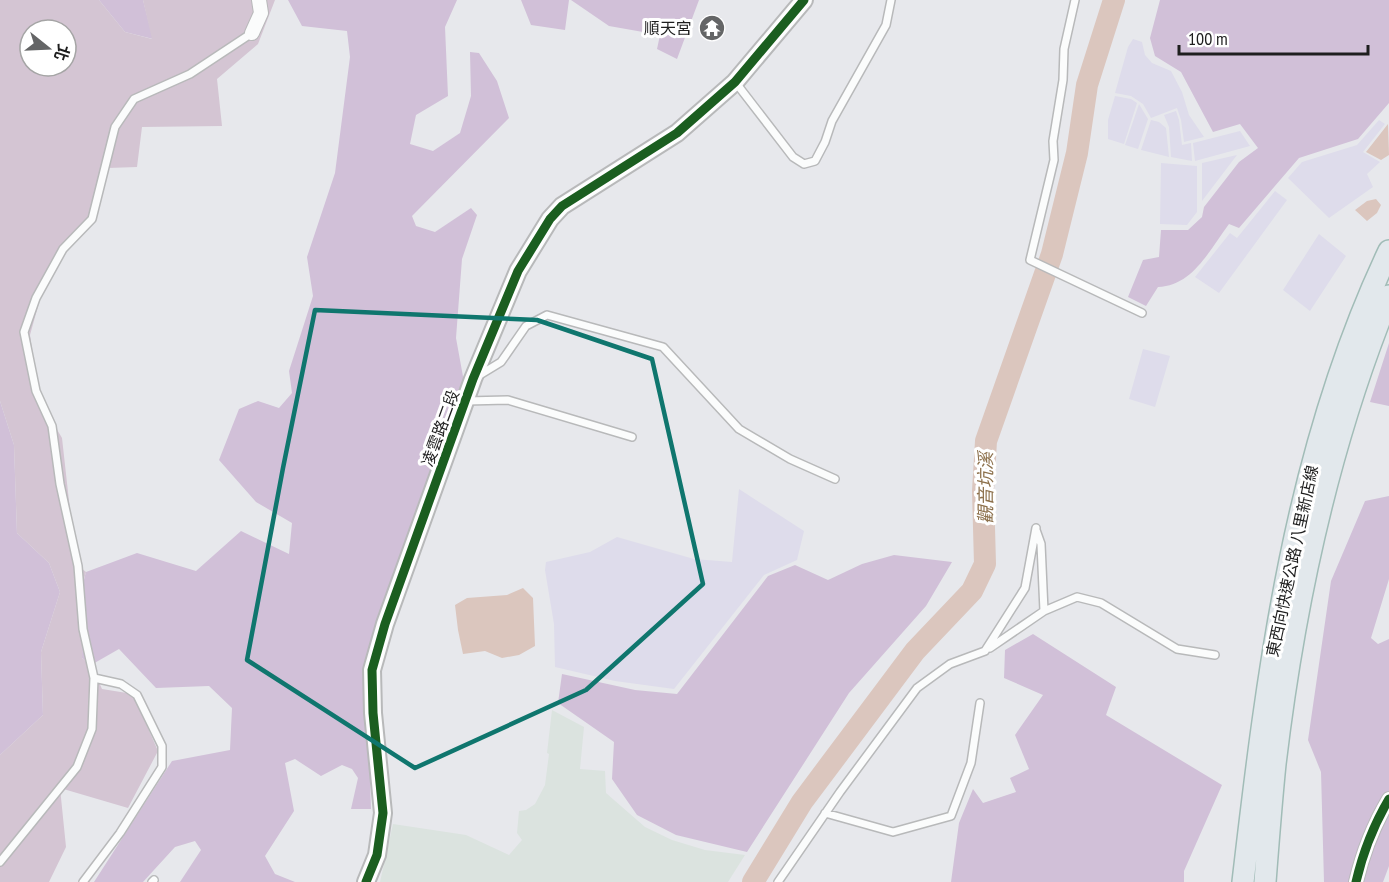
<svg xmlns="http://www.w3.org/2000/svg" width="1389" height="882" viewBox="0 0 1389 882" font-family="'PT Sans Narrow','Noto Sans TC',sans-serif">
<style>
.industrial{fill:#dbe3df}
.farmland{fill:#dedceb}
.forest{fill:#d1c0d8}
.cemetery{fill:#d4c5d3;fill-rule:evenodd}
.water{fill:#dbc6be}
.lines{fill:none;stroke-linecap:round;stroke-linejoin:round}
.river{stroke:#dbc6be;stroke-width:22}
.service-casing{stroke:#b8b9ba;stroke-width:10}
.minor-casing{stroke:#b8b9ba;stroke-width:16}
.tertiary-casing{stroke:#b8b9ba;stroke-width:20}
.trunk-casing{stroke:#a1bcb7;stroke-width:24}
.service{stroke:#fbfcfc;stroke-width:7}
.minor{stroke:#fbfcfc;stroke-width:14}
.tertiary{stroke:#fbfcfc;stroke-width:16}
.trunk{stroke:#e2e8ec;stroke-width:21}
.cycleway-casing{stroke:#fff;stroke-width:13}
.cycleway{stroke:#1b5e20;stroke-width:9}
.marked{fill:none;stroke:#0f766e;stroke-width:4.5;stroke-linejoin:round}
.labels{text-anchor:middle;stroke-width:6;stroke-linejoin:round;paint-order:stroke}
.poi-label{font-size:16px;fill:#1e1e1e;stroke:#fff;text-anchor:end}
.street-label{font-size:16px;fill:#1e1e1e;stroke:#fff}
.water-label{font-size:18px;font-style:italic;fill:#8d714c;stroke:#fff}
</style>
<rect width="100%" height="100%" fill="#e7e8ec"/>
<path class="industrial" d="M552,710L584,727L580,769L605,771L606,793L645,827L672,840L705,850L745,855L728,882H380L393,824L466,835L509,855L522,840L517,833L519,811L526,810L535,804L545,785L549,754L547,753Z"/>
<path class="farmland" d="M1133,39L1142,42L1145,55L1152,63L1171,71L1182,92L1189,115L1204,137L1184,142L1181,120L1177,108L1151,118L1143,104L1131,96L1115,93L1128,47Z
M1115,96L1131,99L1137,103L1124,144L1108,139V120Z
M1139,104L1148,119L1138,149L1125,145Z
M1176,111L1179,120L1182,145L1191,143L1192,161L1171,157L1169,127L1164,115Z
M1151,120L1159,122L1166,128L1169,157L1141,150Z
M1379,120L1385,124L1363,152L1380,162L1367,174L1373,187L1329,218L1288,178L1302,162L1357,145Z
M1240,131L1250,146L1195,161L1193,143Z
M1237,155L1202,201V163Z
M1161,163L1197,166V212L1187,225L1160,224Z
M1275,191L1287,200L1219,293L1195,277L1230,233L1237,238Z
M1319,234L1346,256L1310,311L1283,290Z
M1143,349L1170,356L1155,407L1129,399Z
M739,489L804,531L797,560L764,575L674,689L615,681L555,667L554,624L545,570L546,562L590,552L617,537L694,559L732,562Z"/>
<path class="forest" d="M99,0H143L153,39L125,32Z
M288,0H457L445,27L448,96L416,115L410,144L433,151L460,133L471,96L470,52L479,53L497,81L509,118L412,216L416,226L435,232L471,208L477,215L462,259L456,338L464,382L366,658L371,809H351L358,778L352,769L342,765L321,776L295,759L285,763L294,811L265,856L275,874L295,882H180L201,850L195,841L175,847L143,882H94L172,761L230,750L232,708L209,686L156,688L119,649L91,665L82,658L83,583L86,572L137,553L196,571L241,531L289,554L292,523L256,502L219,460L239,409L258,401L279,408L292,393L289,371L313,296L307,257L335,173L350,57L347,31L302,26Z
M521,0H569L565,30L531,25Z
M571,0H699L677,59L657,49L660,35L609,26Z
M1160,0H1389V103L1358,139L1299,158L1239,228L1229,224C1210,249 1193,286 1158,287L1146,306L1128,297L1143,260L1159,257L1161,230H1188L1202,217L1204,207L1239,162L1258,148L1240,124L1213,132L1181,72L1155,56L1150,38Z
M1389,343V406L1370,402Z
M0,401L14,445L17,533L49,563L60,592L41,652L43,715L0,755Z
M1389,496V579L1371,638L1378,644L1389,639V866L1383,882H1324L1321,772L1308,740L1331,581L1365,501Z
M894,555L952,562L926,606L849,693L747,852L676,835L637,815L612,779L614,742L558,703L562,674L635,690L677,694L768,576L795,565L828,580L862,564Z
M1033,634L1116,687L1106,715L1222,785L1184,871V882H951L959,823L973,789L983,803L1016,792L1010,778L1029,769L1015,735L1043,695L1004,678L1005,650Z"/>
<path class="cemetery" d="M0,0H99L125,32L152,39L143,0H275L258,44L217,79L222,126L142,127L137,167L108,168L82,231L45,281L30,335L39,399L62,438L76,564L86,572L83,583L82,658L91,665L102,689L133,694L158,751L128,808L60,788L66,847L49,882H0V755L43,715L41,652L60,592L49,563L17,533L14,445L0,401ZM30,30H66V66H30Z"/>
<path class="water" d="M1388,124L1389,155L1381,160L1366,152Z
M1376,199L1381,205L1377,213L1367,221L1355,210L1367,201Z
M523,588L533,598L535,646L519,655L502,658L485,651L463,654L458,630L455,605L467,598L507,595Z"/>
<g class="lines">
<path class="river" d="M753,882L802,802L915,651L972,591L985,564L983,491L986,441L1052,254L1077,153L1087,85L1114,0"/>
<g class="service-casing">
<path id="service" d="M1075,0L1064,49L1063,80L1053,141L1054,160L1030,260L1142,313
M736,83L793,157L804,164L815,161L825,142L832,121L886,25L891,0
M478,376L501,362L526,326L547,315L663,347L739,429L790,459L835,479
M466,401L508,400L632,437
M1036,530L1041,544L1044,611L1077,597L1101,603L1177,649L1215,655
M990,648L1044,611
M825,813L893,832L951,816L971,763L980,703
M0,862L77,767L92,729L94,678
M83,882L120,833L162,767V746L137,695L121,684L94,678L83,629L78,566L60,484L52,426L36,391L24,332L36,298L63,249L92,219L115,127L134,99L190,74L252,33
M152,882L154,880
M778,882L840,792L917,688L950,664L985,651L1025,588L1036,528"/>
</g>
<g class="minor-casing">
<path id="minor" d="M252,33L261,13L259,0
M1356,882C1363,852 1373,826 1389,799"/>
</g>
<g class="tertiary-casing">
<path id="tertiary" d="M366,882L377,855L383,813L373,713L372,670L385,624L473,379L518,271L550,219L562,206L677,133L735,82L804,0"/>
</g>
<g class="trunk-casing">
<path id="trunk" d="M1243,882C1268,667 1295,449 1389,251
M1265,882C1268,843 1271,803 1275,764C1294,604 1328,445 1389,296"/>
</g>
<use href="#service" class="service"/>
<use href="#minor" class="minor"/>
<use href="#tertiary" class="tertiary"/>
<use href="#trunk" class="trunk"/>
<g class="cycleway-casing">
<path id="cycleway" d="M366,882L377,855L383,813L373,713L372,670L385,624L473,379L518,271L550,219L562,206L677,133L735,82L804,0
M1356,882C1363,852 1373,826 1389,799"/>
</g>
<use href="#cycleway" class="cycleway"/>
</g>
<path class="marked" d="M315,310L537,320L652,359L703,584L586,690L415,768L247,660L283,468Z"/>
<defs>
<g id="temple-disc" transform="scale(1.35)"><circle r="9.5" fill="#646566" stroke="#fff"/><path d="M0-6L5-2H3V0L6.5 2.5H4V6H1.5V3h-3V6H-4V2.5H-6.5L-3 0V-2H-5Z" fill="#fff"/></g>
</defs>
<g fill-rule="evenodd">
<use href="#temple-disc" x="712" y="28"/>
</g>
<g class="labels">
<g class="poi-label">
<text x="692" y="34">順天宮</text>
</g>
<g class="street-label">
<text transform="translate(440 428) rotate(-70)" y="6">凌雲路二段</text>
<text transform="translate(1292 561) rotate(-78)" y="6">東西向快速公路 八里新店線</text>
</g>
<g class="water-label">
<text transform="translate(986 488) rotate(-90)" y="6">觀音坑溪</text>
</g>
</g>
<g transform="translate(48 48) rotate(108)"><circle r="28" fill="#ffffff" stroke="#a5a5a5" stroke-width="1.5"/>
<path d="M0-4.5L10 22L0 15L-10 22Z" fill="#646566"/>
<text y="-9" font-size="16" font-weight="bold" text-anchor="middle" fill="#1e1e1e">北</text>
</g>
<path d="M1179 45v9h189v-9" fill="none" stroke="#1e1e1e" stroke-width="3"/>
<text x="1188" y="45" font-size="18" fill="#1e1e1e" stroke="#ffffff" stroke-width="4.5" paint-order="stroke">100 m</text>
</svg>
